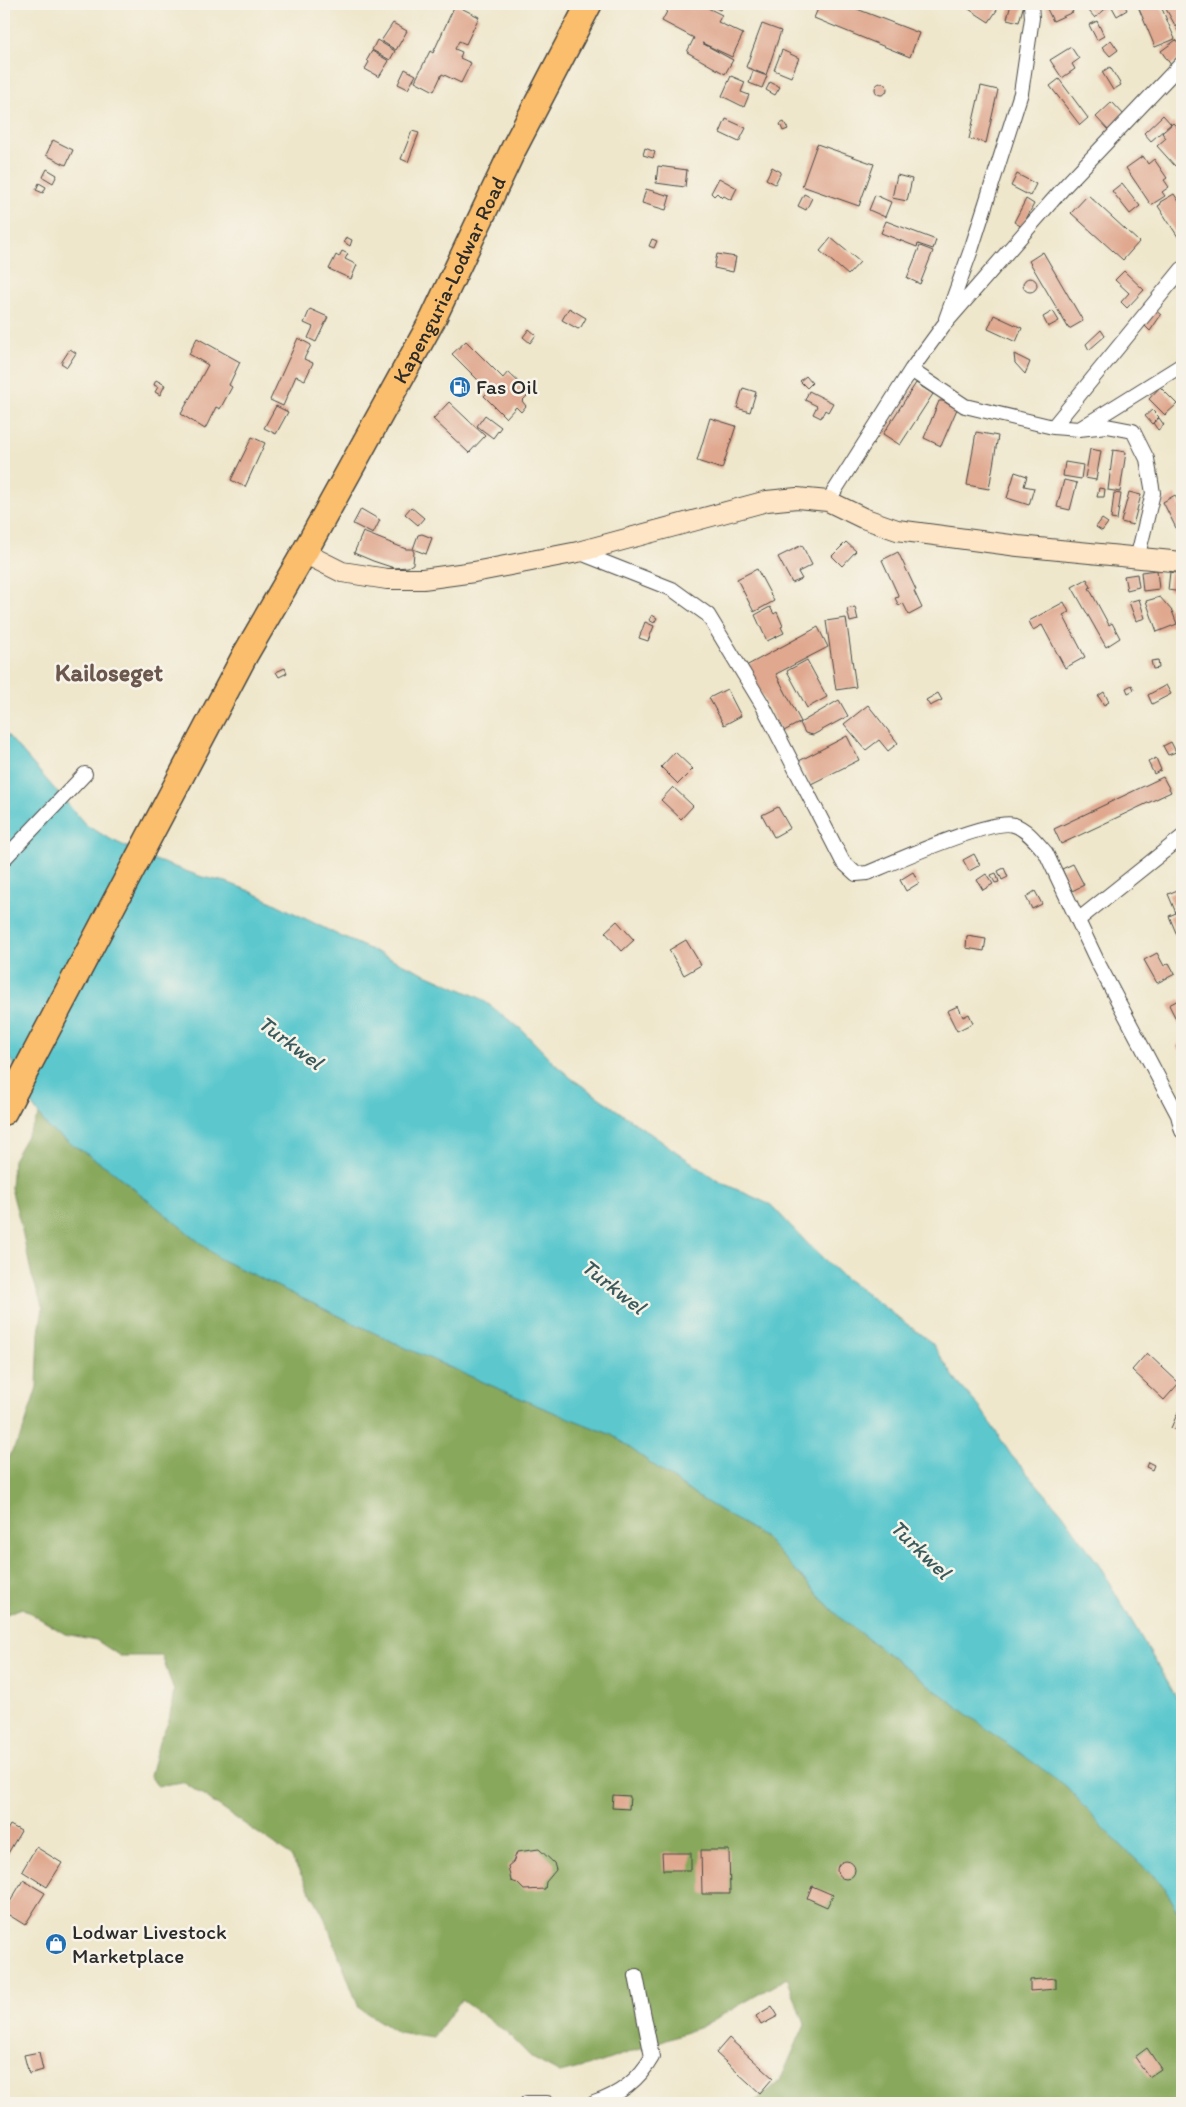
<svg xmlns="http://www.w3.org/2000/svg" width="1186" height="2107" viewBox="0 0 1186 2107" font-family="Itim,sans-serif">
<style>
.forest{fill:#88a85c;stroke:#5a6a44}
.water{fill:#5bc8ce;stroke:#437a7c}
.building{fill:#e0a88f}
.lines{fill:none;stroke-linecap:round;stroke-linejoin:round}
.street-casing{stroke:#484743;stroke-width:16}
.secondary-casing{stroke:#484743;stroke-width:22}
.highway-casing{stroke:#484743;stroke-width:28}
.street{stroke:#fff;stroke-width:14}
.secondary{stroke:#fde5c5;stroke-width:20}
.highway{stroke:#fabe6d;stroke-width:25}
.labels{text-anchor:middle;stroke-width:5;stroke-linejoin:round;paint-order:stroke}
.street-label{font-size:21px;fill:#2b2b2b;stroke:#f7f3e8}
.poi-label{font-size:21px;fill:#2b2b2b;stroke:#f7f3e8;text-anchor:start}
.water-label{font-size:22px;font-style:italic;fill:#395a5c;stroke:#f7f3e8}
.quarter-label{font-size:24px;font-weight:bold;fill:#6a574e;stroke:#f7f3e8}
</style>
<rect width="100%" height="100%" fill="#f7f3e8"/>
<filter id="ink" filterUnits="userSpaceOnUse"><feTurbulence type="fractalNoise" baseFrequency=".02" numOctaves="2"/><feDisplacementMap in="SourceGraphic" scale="10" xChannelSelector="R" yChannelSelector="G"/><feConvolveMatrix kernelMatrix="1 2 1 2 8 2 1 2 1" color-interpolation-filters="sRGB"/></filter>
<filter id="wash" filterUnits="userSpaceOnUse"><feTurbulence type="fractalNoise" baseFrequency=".0096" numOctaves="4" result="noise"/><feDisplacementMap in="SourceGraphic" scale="20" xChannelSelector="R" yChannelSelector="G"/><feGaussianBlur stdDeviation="1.12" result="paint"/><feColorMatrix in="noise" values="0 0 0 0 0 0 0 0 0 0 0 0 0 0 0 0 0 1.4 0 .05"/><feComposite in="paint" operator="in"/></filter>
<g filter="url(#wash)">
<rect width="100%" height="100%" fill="#efe7cc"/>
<path class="forest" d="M39,1115L49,1129L111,1170L220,1259L408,1349L536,1405L612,1435L695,1495L763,1536L839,1617L999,1738L1066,1785L1108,1833L1161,1883L1182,1917V2103H753L780,2081L805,2024L787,1978L701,2027L599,2063L560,2073L532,2058L505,2031L461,2000L433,2038L398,2033L359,2008L323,1914L290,1855L183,1782L157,1786L150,1776L159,1742L169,1721L174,1691L162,1656H120L96,1640L65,1634L22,1608L4,1615V1464L22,1434L37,1387L39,1333L43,1308L32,1276L21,1226L11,1188L13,1160Z"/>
<path class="water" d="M4,731L86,825L110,839L152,859L202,877L226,882L250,891L340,936L480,998L521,1029L554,1063L571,1078L718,1181L771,1205L808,1244L841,1275L932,1343L957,1382L981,1409L1011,1455L1062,1513L1097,1562L1182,1707V1917L1161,1883L1108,1833L1066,1786L999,1738L839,1617L763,1536L695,1495L612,1435L536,1405L408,1349L220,1259L111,1170L49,1129L30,1102L4,1043Z"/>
<g id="blocks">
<path class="building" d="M671,4H707L706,7L722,15L718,22L743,34L732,57L702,43L733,60L725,74L687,52L694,38L662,21Z
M708,4H723L720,10Z
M820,4H844L919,33L910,57L814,18Z
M961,4H1001L989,22Z
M1011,4H1024L1019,22L1007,19Z
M1047,4H1069L1073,12L1053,21L1045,5Z
M1083,4H1111L1095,18Z
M1118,4H1124L1127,10L1117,16L1112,7Z
M1137,4H1160L1175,39L1155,47Z
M1176,4H1181L1182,6V23L1176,27L1166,9Z
M455,5L479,17L466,44L459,41L455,49L462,52L460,58L471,63L461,83L442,74L434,91L415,81L430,51L433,53Z
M1097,21L1104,36L1097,40L1089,25Z
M393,23L407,31L396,50L381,41Z
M762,24L781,31L766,75L746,67Z
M1182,25V37L1177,29Z
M377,40L395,51L390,60L372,50Z
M1111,40L1118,50L1110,56L1102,47Z
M1176,40L1182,48V56L1171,65L1161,51Z
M1071,47L1079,59L1072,64L1075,69L1062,78L1050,60Z
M782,50L799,58L791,77L774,70Z
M372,51L389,61L379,77L365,69L369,62L367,60Z
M1110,67L1121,85L1113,90L1102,72Z
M405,69L416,75L408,89L398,84Z
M753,71L767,76L762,88L749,83Z
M731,76L745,82L741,92L749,95L744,107L722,96Z
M1059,79L1088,118L1080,125L1050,86Z
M770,82L780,87L775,95L766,90Z
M875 89a6 6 0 1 1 12 0a6 6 0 1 1-12 0Z
M981,86L998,90L986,143L969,139Z
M1112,102L1125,116L1109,131L1096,117Z
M1163,115L1171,124L1151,141L1144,133Z
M726,119L746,128L739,142L720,133Z
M784,122L788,129L783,131L780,124Z
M1173,123L1182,133V166L1179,163L1175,166L1157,146L1166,138L1162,133Z
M412,131L419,133L408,162L401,159Z
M53,140L73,150L66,165L46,155Z
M817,144L874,164L859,206L802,186Z
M645,148L655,152L653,158L643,155Z
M1143,156L1148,164L1154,159L1167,178L1164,180L1169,187L1162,192L1165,196L1151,205L1126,168Z
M658,166L687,170L685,187L656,183Z
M772,167L781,172L775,184L766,179Z
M47,169L57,175L53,183L43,177Z
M1017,174L1036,184L1030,196L1011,186Z
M897,175L912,179L907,201L892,198Z
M719,178L737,188L731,200L724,196L722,198L717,193L714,196L711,193Z
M39,183L46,187L43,193L36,190Z
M1122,183L1140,206L1130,214L1112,191Z
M646,189L670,196L666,210L642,203Z
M804,194L812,198L806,210L798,206Z
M1174,194L1180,203L1182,202V243L1158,206L1161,204L1160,202Z
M875,195L891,202L885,217L869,210Z
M1088,195L1139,242L1123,260L1071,213Z
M1026,199L1034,204L1022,227L1014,222Z
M886,221L936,240L933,249L918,244L917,247L881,233Z
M346,237L352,240L350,246L344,242Z
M831,238L860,262L848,275L820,251Z
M652,239L657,241L654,248L649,246Z
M920,246L933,251L920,284L907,278Z
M342,251L348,254L345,259L357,265L351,279L329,269L336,255L339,257Z
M1043,252L1083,321L1069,329L1029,261Z
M717,254L736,257L733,272L714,268Z
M1124,271L1144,290L1127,308L1121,302L1129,293L1115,280Z
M1023 285a7 7 0 1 1 14 0a7 7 0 1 1-14 0Z
M569,308L586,318L581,327L578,329L562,320Z
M1153,308L1161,315L1150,331L1141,322Z
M310,309L328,317L316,342L308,338L313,327L304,323Z
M1053,311L1059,321L1048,327L1043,317Z
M994,315L1022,328L1016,342L988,329Z
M529,329L536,335L530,343L523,337Z
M1101,330L1105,336L1089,350L1086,344Z
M197,338L240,362L229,385L232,387L220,409L216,407L205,429L181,414L208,365L189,354Z
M298,338L311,345L304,359L313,363L305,380L296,376L283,406L270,400Z
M466,341L503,378L508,372L530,393L522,401L526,406L521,412L516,407L506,418L484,396L489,391L452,354Z
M70,349L76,353L67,367L61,363Z
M1014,354L1030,362L1025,374L1015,363Z
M806,376L812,383L807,388L800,381Z
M156,380L165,385L160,395L155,392L158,387L154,385Z
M916,383L933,394L900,445L883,434Z
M1160,387L1177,404L1165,415L1149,399Z
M743,388L756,392L750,412L737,408Z
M809,391L833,403L828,412L825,410L821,418L813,414L817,406L805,400Z
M939,401H943L957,409L941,446L924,438Z
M449,402L485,436L469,453L433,419Z
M276,406L288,412L276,434L264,428Z
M1152,410L1159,417L1152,424L1145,416Z
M485,415L501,427L493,438L477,426Z
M710,418L736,426L722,469L697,461Z
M1159,418L1164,425L1158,430L1153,423Z
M976,432L998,436L989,489L967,485Z
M252,437L265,443L245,487L231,480Z
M1090,449L1101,451L1096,480L1085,478Z
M1113,450L1126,452L1120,492L1108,490Z
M1065,462L1083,465L1081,479L1063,476Z
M1015,472L1027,476L1024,486L1034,488L1029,505L1007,498Z
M1064,480L1077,483L1070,510L1057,507Z
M1099,488L1105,489L1104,497H1097Z
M1129,492L1141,495L1133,525L1121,522Z
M1114,493L1121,494L1117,520L1111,519Z
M1175,495L1182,510V540L1163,502Z
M411,507L424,518L418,525L405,514Z
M361,509L380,520L373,534L353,524Z
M1102,519L1108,523L1102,531L1096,527Z
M363,532L406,549H412L414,552L413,564L408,567L394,568L373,561L354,553Z
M422,534L432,538L426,554L413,549L418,535Z
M846,542L856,551L842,566L832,556Z
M802,545L812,565L798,572L802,579L792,583L778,557Z
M898,552L916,590L914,591L922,608L909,615L903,603L899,606L895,598L899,597L882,560Z
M757,569L774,601L754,612L737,579Z
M1157,570L1159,589L1143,591L1141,572Z
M1170,572L1182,574V592L1168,590Z
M1137,574L1139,587L1127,590L1124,576Z
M1087,579L1091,587L1089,588L1109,625L1112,623L1120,638L1106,647L1072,587Z
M1160,597L1172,611L1177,624L1157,632L1146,601Z
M1139,599L1145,618L1136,621L1129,602Z
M1064,602L1069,612L1063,615L1085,657L1065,668L1042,625L1033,630L1029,621Z
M770,607L774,614L777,612L783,626L781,627L784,633L767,641L755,615Z
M855,607L858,620L850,622L847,609Z
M652,615L657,618L654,623L649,620Z
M846,618L856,687L836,690L826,621Z
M645,622L654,626L648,641L639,638Z
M818,627L828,647L776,674L801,722L782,732L746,666Z
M807,660L827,697L807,708L787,671Z
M1158,660L1159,668L1153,669L1151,661Z
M285,668L287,673L279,677L276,672Z
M1132,685L1134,690L1128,693L1126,688Z
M1166,685L1171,694L1152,704L1148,695Z
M727,689L741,716L724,725L709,698Z
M1104,692L1109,702L1104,705L1098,696Z
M938,693L942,700L930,706L926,700Z
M839,700L848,716L813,735L805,733L800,723Z
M868,705L898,743L888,751L879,740L866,750L844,724Z
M847,736L859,760L811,784L799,761Z
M1171,742L1176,752L1168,755L1163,746Z
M675,752L693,769L678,784L661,767Z
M1156,758L1161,770L1154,774L1148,762Z
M1163,777L1171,792L1061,844L1054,829Z
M673,787L693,806L681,819L661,800Z
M778,807L790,828L774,837L762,815Z
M974,854L980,865L969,871L963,860Z
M1073,864L1084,885L1072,891L1062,869Z
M1004,868L1008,877L1002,880L998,871Z
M913,872L919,883L906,891L900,880Z
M996,873L999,882L995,883L991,875Z
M986,874L993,884L983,890L977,880Z
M1180,889L1182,894V947L1169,916L1176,913L1168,894Z
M1035,891L1042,904L1032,909L1026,897Z
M617,921L634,940L622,951L605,932Z
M967,936L986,939L984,951L966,948Z
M686,940L701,965L684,975L669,950Z
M1157,953L1164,966L1169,963L1175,974L1157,983L1144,960Z
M1180,999L1182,1003V1031L1169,1005Z
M958,1006L963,1017L969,1014L973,1023L957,1031L947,1011Z
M1177 1047a3 3 0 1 1 6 0a3 3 0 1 1-6 0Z
M1147,1353L1179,1383L1164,1400L1132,1370Z
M1182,1403V1433L1171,1428Z
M1148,1462L1154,1465L1152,1470L1146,1467Z
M613,1795L630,1796L629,1809L612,1808Z
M10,1825L21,1831L7,1855L4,1853V1830L6,1832Z
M36,1847L62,1863L47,1887L22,1871Z
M539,1849L554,1863L556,1870L546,1882L545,1889L524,1890L517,1883L511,1881L508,1866L513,1862L517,1852Z
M701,1850H729L730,1894H702Z
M662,1853H691V1870H663Z
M837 1870a9 9 0 1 1 18 0a9 9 0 1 1-18 0Z
M23,1880L45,1893L25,1925L4,1912Z
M812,1886L833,1895L827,1907L807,1898Z
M1056,1978V1989L1030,1991V1980Z
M772,2006L778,2016L761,2025L756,2016Z
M729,2038L773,2078L760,2093L716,2053Z
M1147,2048L1161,2069L1149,2077L1135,2057Z
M39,2052L43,2070L29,2074L24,2055Z"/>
</g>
</g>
<g filter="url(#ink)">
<use href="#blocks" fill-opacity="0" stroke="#484743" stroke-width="1"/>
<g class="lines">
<g class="street-casing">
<path id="street" d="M946,319L972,247L1021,93L1032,18L1031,4
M911,370L965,406L1053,427L1079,429L1107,426L1133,431L1147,459L1153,493L1137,559
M1053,427L1182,269
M1081,428L1182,365
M828,501L911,370L943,326L1066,185L1182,63
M578,552L672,589L708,615L762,704L843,862L856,874L868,873C894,862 991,818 1014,825C1027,829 1038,844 1046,853L1099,965L1178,1115L1182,1131
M4,859L85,774
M1078,920L1182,837
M527,2103H547
M594,2103C619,2095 639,2080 652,2057L636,1976"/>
</g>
<g class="secondary-casing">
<path id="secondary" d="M304,553L342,572L387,579H423L474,572L578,552L767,501L797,498L828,501L863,518L897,530L1018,546L1182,562"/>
</g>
<g class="highway-casing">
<g id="highway">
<path id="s1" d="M4,1112L245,655L304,553L433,319L514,148L589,4"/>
</g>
</g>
<use href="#street" class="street"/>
<use href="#secondary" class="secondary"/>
<use href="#highway" class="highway"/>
</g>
</g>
<defs>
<g id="fuel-disc" transform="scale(1.125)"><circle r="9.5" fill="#1f6fb2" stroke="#f7f3e8"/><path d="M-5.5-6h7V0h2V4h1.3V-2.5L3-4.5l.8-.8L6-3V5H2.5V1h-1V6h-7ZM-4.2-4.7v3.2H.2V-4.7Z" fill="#fff"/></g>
<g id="shop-disc" transform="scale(1.125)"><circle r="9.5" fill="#1f6fb2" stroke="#f7f3e8"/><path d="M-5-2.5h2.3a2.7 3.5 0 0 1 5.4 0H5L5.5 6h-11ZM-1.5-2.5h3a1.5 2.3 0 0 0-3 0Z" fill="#fff"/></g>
</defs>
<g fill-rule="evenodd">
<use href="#fuel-disc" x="460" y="387"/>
<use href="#shop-disc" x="56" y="1944"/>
</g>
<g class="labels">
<g class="street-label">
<text dy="7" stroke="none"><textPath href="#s1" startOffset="944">Kapenguria-Lodwar Road</textPath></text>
</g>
<g class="poi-label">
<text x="476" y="394">Fas Oil</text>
<text x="72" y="1939">Lodwar Livestock<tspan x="72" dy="24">Marketplace</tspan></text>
</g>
<g class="water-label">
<text transform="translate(291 1042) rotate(37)" y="8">Turkwel</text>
<text transform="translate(614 1286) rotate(38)" y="8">Turkwel</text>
<text transform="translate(921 1549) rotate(44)" y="8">Turkwel</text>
</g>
<g class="quarter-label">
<text x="109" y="681">Kailoseget</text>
</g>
</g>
<rect width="1186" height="2107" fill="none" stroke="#f7f3e8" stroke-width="20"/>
</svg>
